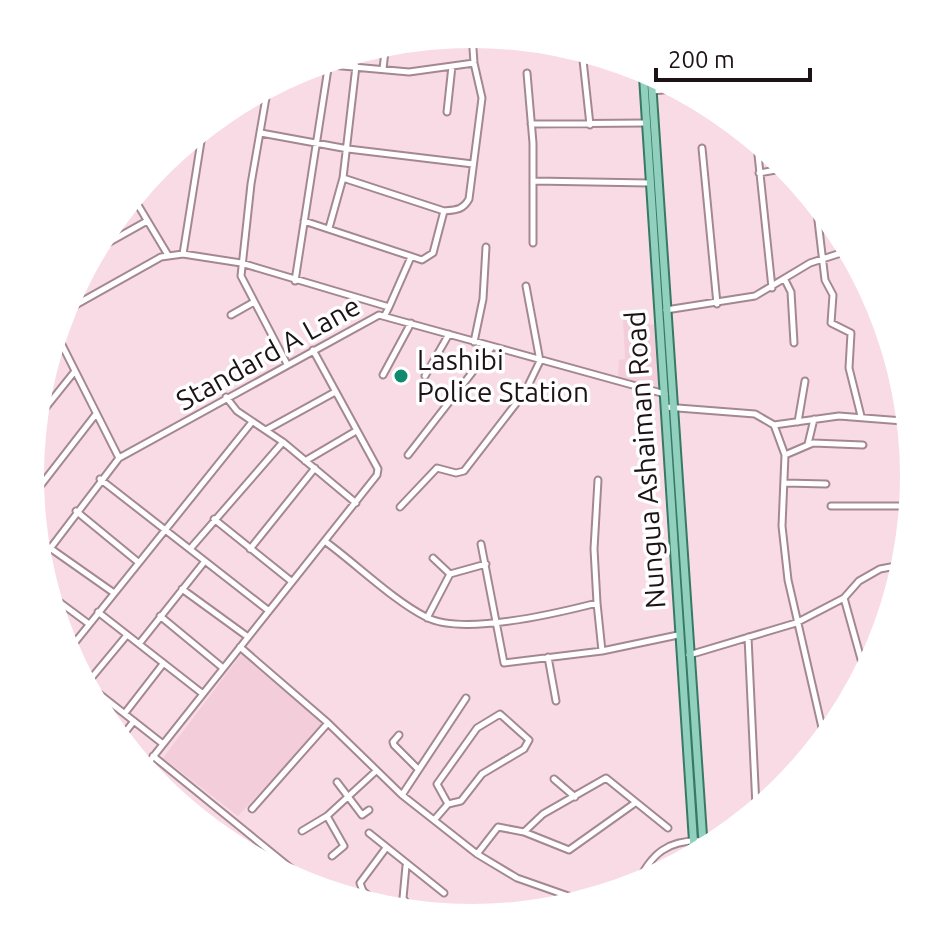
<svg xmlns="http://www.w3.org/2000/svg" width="944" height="952" viewBox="0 0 944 952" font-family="Ubuntu,sans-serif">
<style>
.built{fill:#f3cdd9}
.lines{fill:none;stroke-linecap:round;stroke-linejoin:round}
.minor-casing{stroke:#a48891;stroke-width:9}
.major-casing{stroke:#387966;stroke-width:11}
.minor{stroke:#fff;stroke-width:5}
.major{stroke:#90d0bd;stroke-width:7}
.poi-dot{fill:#0f8a6e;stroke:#fff;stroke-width:3}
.labels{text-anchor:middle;stroke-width:7;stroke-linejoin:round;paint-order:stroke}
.street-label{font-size:28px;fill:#1d1316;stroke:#fff}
.poi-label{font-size:28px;fill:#1d1316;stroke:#fff;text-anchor:start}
</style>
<rect width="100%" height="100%" fill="#f9dbe5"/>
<path class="built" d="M643,317L644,324L657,325L661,388L618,378L619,360L625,359L623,318Z
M243,652L324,724L238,816L163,758Z"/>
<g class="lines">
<g class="minor-casing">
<path id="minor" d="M583,60L590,125
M320,64L409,72L474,63
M356,66L343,178L444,211C456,210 463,210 469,199L482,98L474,63L472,34
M383,69L385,51
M527,73L533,143V243
M652,91L674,89
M267,92L251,184L241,276L287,364
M447,112L452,66
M531,124L645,123
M261,133L348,149L473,164
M757,145L772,288
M702,148L717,304
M759,173L787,168
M534,181L649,183
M135,200L168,255
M817,212L825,280L833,295L831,323L851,333L849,368L861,416
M304,221L422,260L433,253L444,211
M329,228L343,178
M106,244L147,221
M183,254L202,135
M785,280L791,292L794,343
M295,281L329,62
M389,307L411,257
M666,310L755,296L810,263L844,252
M63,312L161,257L183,254L241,263L389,307L385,315
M231,315L254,302
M58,337L119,458
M474,342L483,299L486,247
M55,351L61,344
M383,375L411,323
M425,376L449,334
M226,397L237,411L283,442L356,503
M665,407L755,414L774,425L785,455L782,526L788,580L823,732
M43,411L75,371
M798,422L805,381
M774,425L839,416L903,421
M266,430L335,392
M808,444L814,419
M408,455L492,347
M785,455L813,443L863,445
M305,461L356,431
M100,479L269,611
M785,483L826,484
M34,494L96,414
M831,506H907
M907,506L914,476
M400,507L437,468L456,473L464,471L525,392L540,361L526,286
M76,511L138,562
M214,519L291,581
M326,542C356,564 394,601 426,617C462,636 558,613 597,603L602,651L678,635
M481,544L504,663L602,651
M50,548L114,593
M190,549L283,442
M250,549L315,468
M46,554L119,458L379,315L665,394
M433,558L450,574L486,564
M182,589L248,637
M54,598L89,624
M844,598L864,670
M597,603L594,549L598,480
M98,612L203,694
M160,616L223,668
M427,618L450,574
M748,637L756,807
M139,644L205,561
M240,647L328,723L402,795L477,854L517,878L574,898
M68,651L252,422
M689,655L796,623L844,598L859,581L880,569L896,566
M548,657L556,701
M88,682L127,635
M93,689L163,744
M125,713L163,664
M123,735L134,721
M399,735L393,742L394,745L418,769
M153,756L314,887
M145,767L377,475L378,469L313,350
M554,779L575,797
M337,782L362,815L369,810
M402,795L466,698
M252,809L328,723
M327,816L344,846L332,856
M435,819L448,804L461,801L482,774L524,749L529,740L500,714L477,728L437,784L448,804
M302,831L327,816L376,771
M524,832L569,850L635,803
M369,833L444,893
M477,854L498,827L524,832L543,814L606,778L668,828
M406,866L403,898L408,905
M636,886C651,853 668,839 705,841
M371,898L363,891L360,883L386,848"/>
</g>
<g class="major-casing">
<path id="major" d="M643,69L694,849
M651,74L703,843"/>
</g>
<use href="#minor" class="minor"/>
<use href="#major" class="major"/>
</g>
<circle class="poi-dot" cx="401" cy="376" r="8"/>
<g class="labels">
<g class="street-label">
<text transform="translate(268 353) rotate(-29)" y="10">Standard A Lane</text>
<text transform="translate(645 460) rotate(-94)" y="10">Nungua Ashaiman Road</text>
</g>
<g class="poi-label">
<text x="417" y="370">Lashibi<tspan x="417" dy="32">Police Station</tspan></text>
</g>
</g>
<path d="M0 0H944V952H0ZM44 476a428 428 0 1 1 856 0a428 428 0 1 1-856 0Z" fill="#fff" fill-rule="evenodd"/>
<path d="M656 68v12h154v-12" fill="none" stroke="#1d1316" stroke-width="4"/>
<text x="668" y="68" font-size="24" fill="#1d1316" stroke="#ffffff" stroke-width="6" paint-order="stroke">200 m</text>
</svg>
